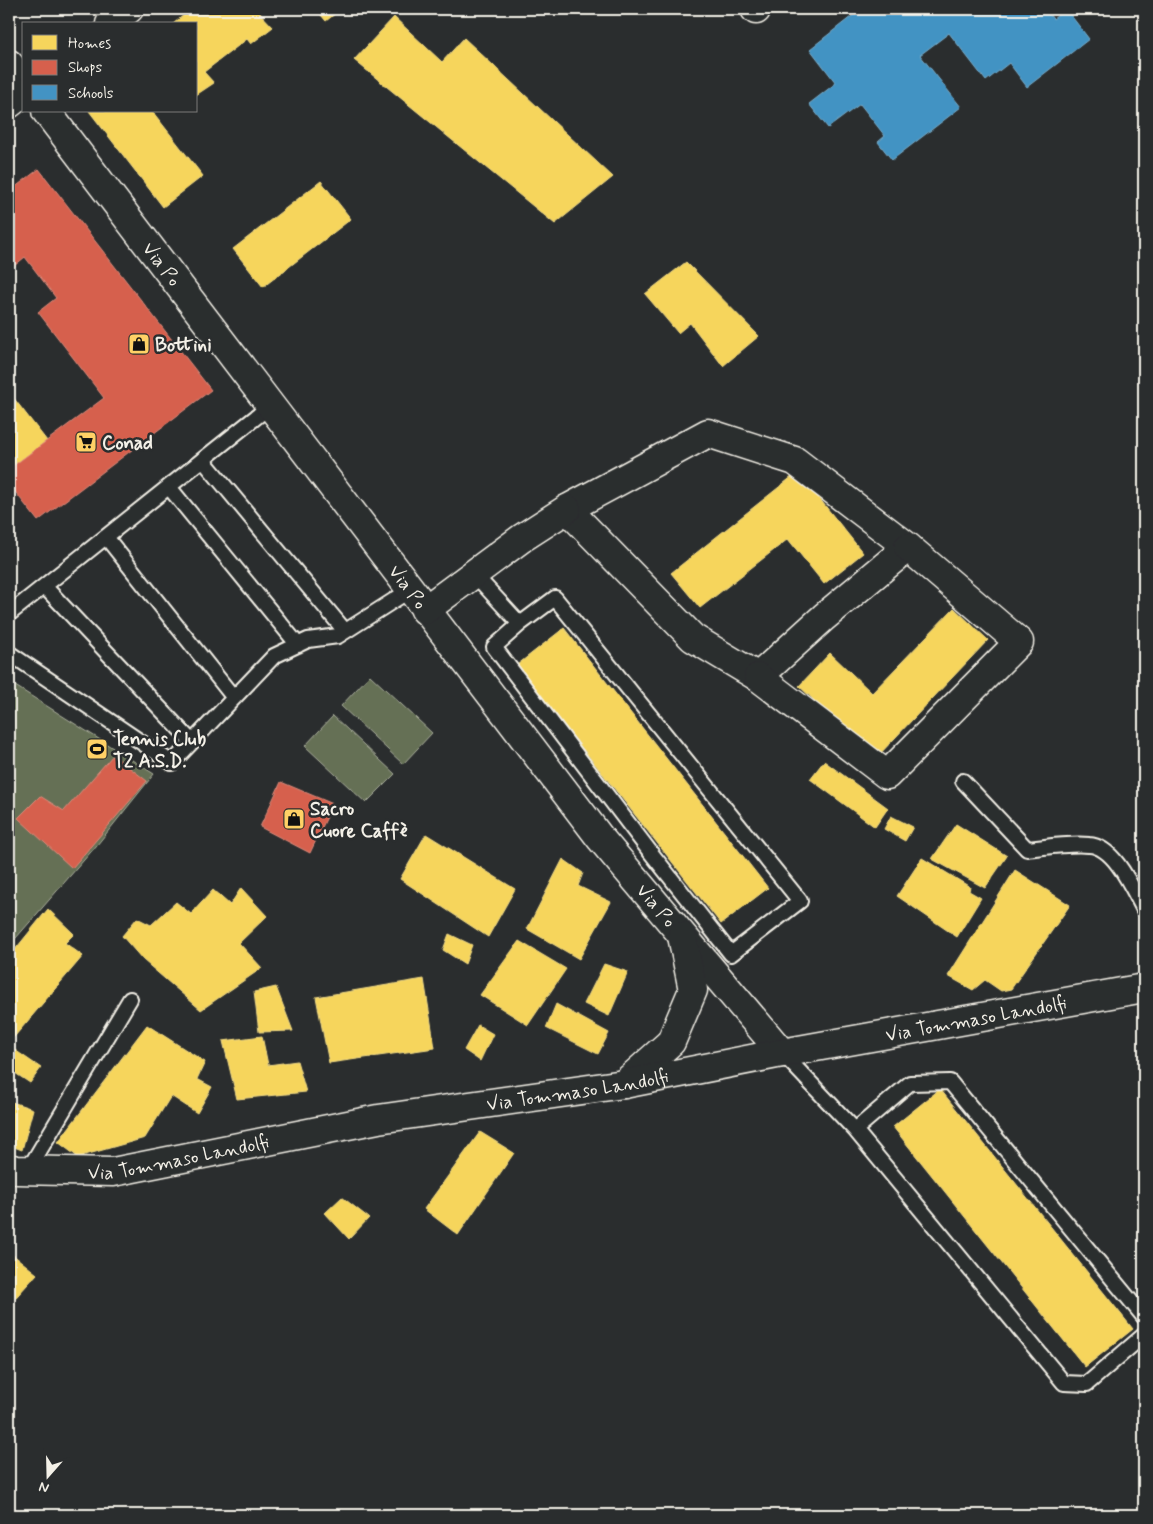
<svg xmlns="http://www.w3.org/2000/svg" width="1153" height="1524" viewBox="0 0 1153 1524" font-family="Mynerve,sans-serif">
<style>
.green{fill:#656f55;stroke:#acb09e}
.homes{fill:#f6d55c;stroke:#f5dd86}
.shops{fill:#d6604d;stroke:#df8c7c}
.schools{fill:#4393c3;stroke:#78afce}
.lines{fill:none;stroke-linecap:round;stroke-linejoin:round}
.lane-casing{stroke:#f4f1e8;stroke-width:18}
.street-casing{stroke:#f4f1e8;stroke-width:31}
.lane{stroke:#2a2d2e;stroke-width:14}
.street{stroke:#2a2d2e;stroke-width:28}
.labels{text-anchor:middle;stroke-width:5;stroke-linejoin:round;paint-order:stroke}
.street-label{font-size:19px;fill:#f4f1e8;stroke:#2a2d2e}
.poi-label{font-size:19px;font-weight:bold;fill:#f4f1e8;stroke:#2a2d2e;text-anchor:start}
</style>
<rect width="100%" height="100%" fill="#2a2d2e"/>
<filter id="ink" filterUnits="userSpaceOnUse"><feTurbulence type="fractalNoise" baseFrequency=".02" numOctaves="2"/><feDisplacementMap in="SourceGraphic" scale="10" xChannelSelector="R" yChannelSelector="G"/><feConvolveMatrix kernelMatrix="1 2 1 2 8 2 1 2 1" color-interpolation-filters="sRGB"/></filter>
<g filter="url(#ink)">
<path class="green" d="M370,675L432,733L403,764L341,706Z
M9,682L154,774L97,845L9,946Z
M333,716L395,774L366,803L305,746Z"/>
<path class="homes" d="M191,9H256L273,27L251,44L247,39L204,72L214,83L196,95V24H173Z
M316,9H341L326,21Z
M394,17L442,62L464,38L613,177L555,224L354,60Z
M89,111H152L203,176L163,207Z
M321,181L351,219L263,287L233,249Z
M686,262L759,336L723,366L690,323L678,333L645,294Z
M9,392L47,441L9,469Z
M798,472L863,553L824,584L788,539L700,608L671,573Z
M954,608L988,640L876,758L799,686L830,653L872,693Z
M564,628L768,888L721,924L517,665Z
M824,761L888,808L875,827L810,779Z
M891,816L913,827L905,841L884,829Z
M956,824L1007,856L985,888L932,859Z
M426,834L515,889L488,937L400,879Z
M922,858L970,887L969,891L981,898L957,937L897,896Z
M563,859L583,873L578,886L611,902L579,959L527,929Z
M1015,870L1070,905L1011,989L1001,991L985,980L973,990L948,976Z
M241,888L267,916L239,943L262,968L201,1010L143,960L122,936L137,918L151,925L176,902L191,914L213,890L230,905Z
M48,909L74,934L65,943L83,956L9,1043V957Z
M449,934L472,945L465,964L443,950Z
M519,941L566,969L528,1025L480,995Z
M604,964L628,972L609,1016L584,1004Z
M424,979L435,1048L329,1063L316,997Z
M276,987L293,1031L259,1032L254,992Z
M556,1004L609,1033L598,1054L546,1028Z
M147,1025L205,1062L197,1079L212,1087L197,1113L171,1096L145,1138L78,1157L58,1142Z
M478,1025L493,1034L480,1061L464,1050Z
M262,1036L268,1065L297,1061L306,1092L237,1099L223,1041Z
M9,1046L41,1068L30,1083L9,1069Z
M940,1089L1133,1329L1085,1367L893,1127Z
M9,1101L33,1109L22,1150L9,1145Z
M480,1132L514,1153L458,1235L424,1209Z
M342,1197L369,1218L349,1239L325,1213Z
M12,1254L37,1274L9,1305V1258Z"/>
<path class="shops" d="M39,169L211,390L38,521L9,484V469L104,398L38,312L56,298L25,257L9,270V182L14,188Z
M113,755L147,781L72,868L18,818L40,796L64,811Z
M281,782L333,804L310,853L260,827Z"/>
<path class="schools" d="M861,9H1045L1053,19L1066,9L1089,39L1027,87L1009,63L986,81L949,33L920,55L961,107L892,160L878,142L885,136L860,104L828,128L809,104L836,83L810,49Z"/>
<g class="lines">
<g class="lane-casing">
<path id="lane" d="M203,460L345,631
M169,487L298,645
M106,537L234,698
M474,574L520,624L494,647L651,853L731,954L800,901L555,598L520,624
M44,586L192,742
M9,614L270,406
M9,653L172,763L274,656L308,640L338,636L410,590
M963,781L1027,849C1047,847 1069,843 1089,845C1115,846 1133,890 1144,910
M782,1053L855,1130L1064,1383L1087,1384L1144,1335
M855,1130L910,1083L950,1082L1144,1317
M28,1170L130,999"/>
</g>
<g class="street-casing">
<g id="street">
<path d="M755,9L756,10"/>
<path d="M110,24L129,9"/>
<path d="M9,64L24,83"/>
<path d="M9,104L24,92"/>
<path id="s1" d="M46,111L601,839L782,1053"/>
<path d="M708,433L795,461L908,547L824,617L758,677L693,638L567,509Z"/>
<path d="M425,610L522,538L567,509"/>
<path d="M758,677L887,775L1019,642L908,547"/>
<path d="M624,1084L671,1042L693,990L682,936"/>
<path id="s2" d="M9,1168L17,1170L113,1172L378,1119L624,1084L782,1053L1144,988"/>
</g>
</g>
<use href="#lane" class="lane"/>
<use href="#street" class="street"/>
</g>
</g>
<defs>
<g id="shop-square" transform="scale(1.125)"><rect x="-9" y="-9" width="18" height="18" rx="4" fill="#ffd166" stroke="#2a2d2e"/><path d="M-5-2.5h2.3a2.7 3.5 0 0 1 5.4 0H5L5.5 6h-11ZM-1.5-2.5h3a1.5 2.3 0 0 0-3 0Z" fill="#111"/></g>
<g id="supermarket-square" transform="scale(1.125)"><rect x="-9" y="-9" width="18" height="18" rx="4" fill="#ffd166" stroke="#2a2d2e"/><path d="M-6-5.5h2.5l.6 2H6L4.5 2H-2.5L-4.4-4H-6ZM-1.5 3.2a1.3 1.3 0 1 0 .1 0ZM3 3.2a1.3 1.3 0 1 0 .1 0Z" fill="#111"/></g>
<g id="stadium-square" transform="scale(1.125)"><rect x="-9" y="-9" width="18" height="18" rx="4" fill="#ffd166" stroke="#2a2d2e"/><path d="M0-5a6.5 5 0 1 0 0 10a6.5 5 0 1 0 0-10ZM-3.5-1.8h7v3.6h-7Z" fill="#111"/></g>
</defs>
<g fill-rule="evenodd">
<use href="#shop-square" x="139" y="344"/>
<use href="#supermarket-square" x="86" y="442"/>
<use href="#stadium-square" x="97" y="749"/>
<use href="#shop-square" x="294" y="819"/>
</g>
<g class="labels">
<g class="street-label">
<text dy="7" stroke="none"><textPath href="#s1" startOffset="192">Via Po</textPath></text>
<text dy="7" stroke="none"><textPath href="#s1" startOffset="598">Via Po</textPath></text>
<text dy="7" stroke="none"><textPath href="#s1" startOffset="1002">Via Po</textPath></text>
<text dy="7" stroke="none"><textPath href="#s2" startOffset="981">Via Tommaso Landolfi</textPath></text>
<text dy="7" stroke="none"><textPath href="#s2" startOffset="576">Via Tommaso Landolfi</textPath></text>
<text dy="7" stroke="none"><textPath href="#s2" startOffset="171">Via Tommaso Landolfi</textPath></text>
</g>
<g class="poi-label">
<text x="155" y="351">Bottini</text>
<text x="102" y="449">Conad</text>
<text x="113" y="745">Tennis Club<tspan x="113" dy="22">T2 A.S.D.</tspan></text>
<text x="310" y="815">Sacro<tspan x="310" dy="22">Cuore Caffè</tspan></text>
</g>
</g>
<rect width="1153" height="1524" fill="none" stroke="#2a2d2e" stroke-width="30"/>
<rect x="15" y="15" width="1123" height="1494" fill="none" stroke="#f4f1e8" stroke-width="2" filter="url(#ink)"/>
<rect x="22" y="22" width="175" height="90" fill="#2a2d2e" stroke="#7b7b78"/>
<rect x="32" y="35" width="25" height="15" fill="#f6d55c" stroke="#7b7b78"/>
<text x="68" y="48" font-size="15" fill="#f4f1e8">Homes</text>
<rect x="32" y="60" width="25" height="15" fill="#d6604d" stroke="#7b7b78"/>
<text x="68" y="72" font-size="15" fill="#f4f1e8">Shops</text>
<rect x="32" y="85" width="25" height="15" fill="#4393c3" stroke="#7b7b78"/>
<text x="68" y="98" font-size="15" fill="#f4f1e8">Schools</text>
<g transform="translate(48 1476) rotate(200)" stroke="#2a2d2e" stroke-width="4" paint-order="stroke">
<path d="M0-4L9 19L0 12L-9 19Z" fill="#f4f1e8"/>
<text y="-8" font-size="14" font-weight="bold" text-anchor="middle" fill="#f4f1e8">N</text>
</g>
</svg>
